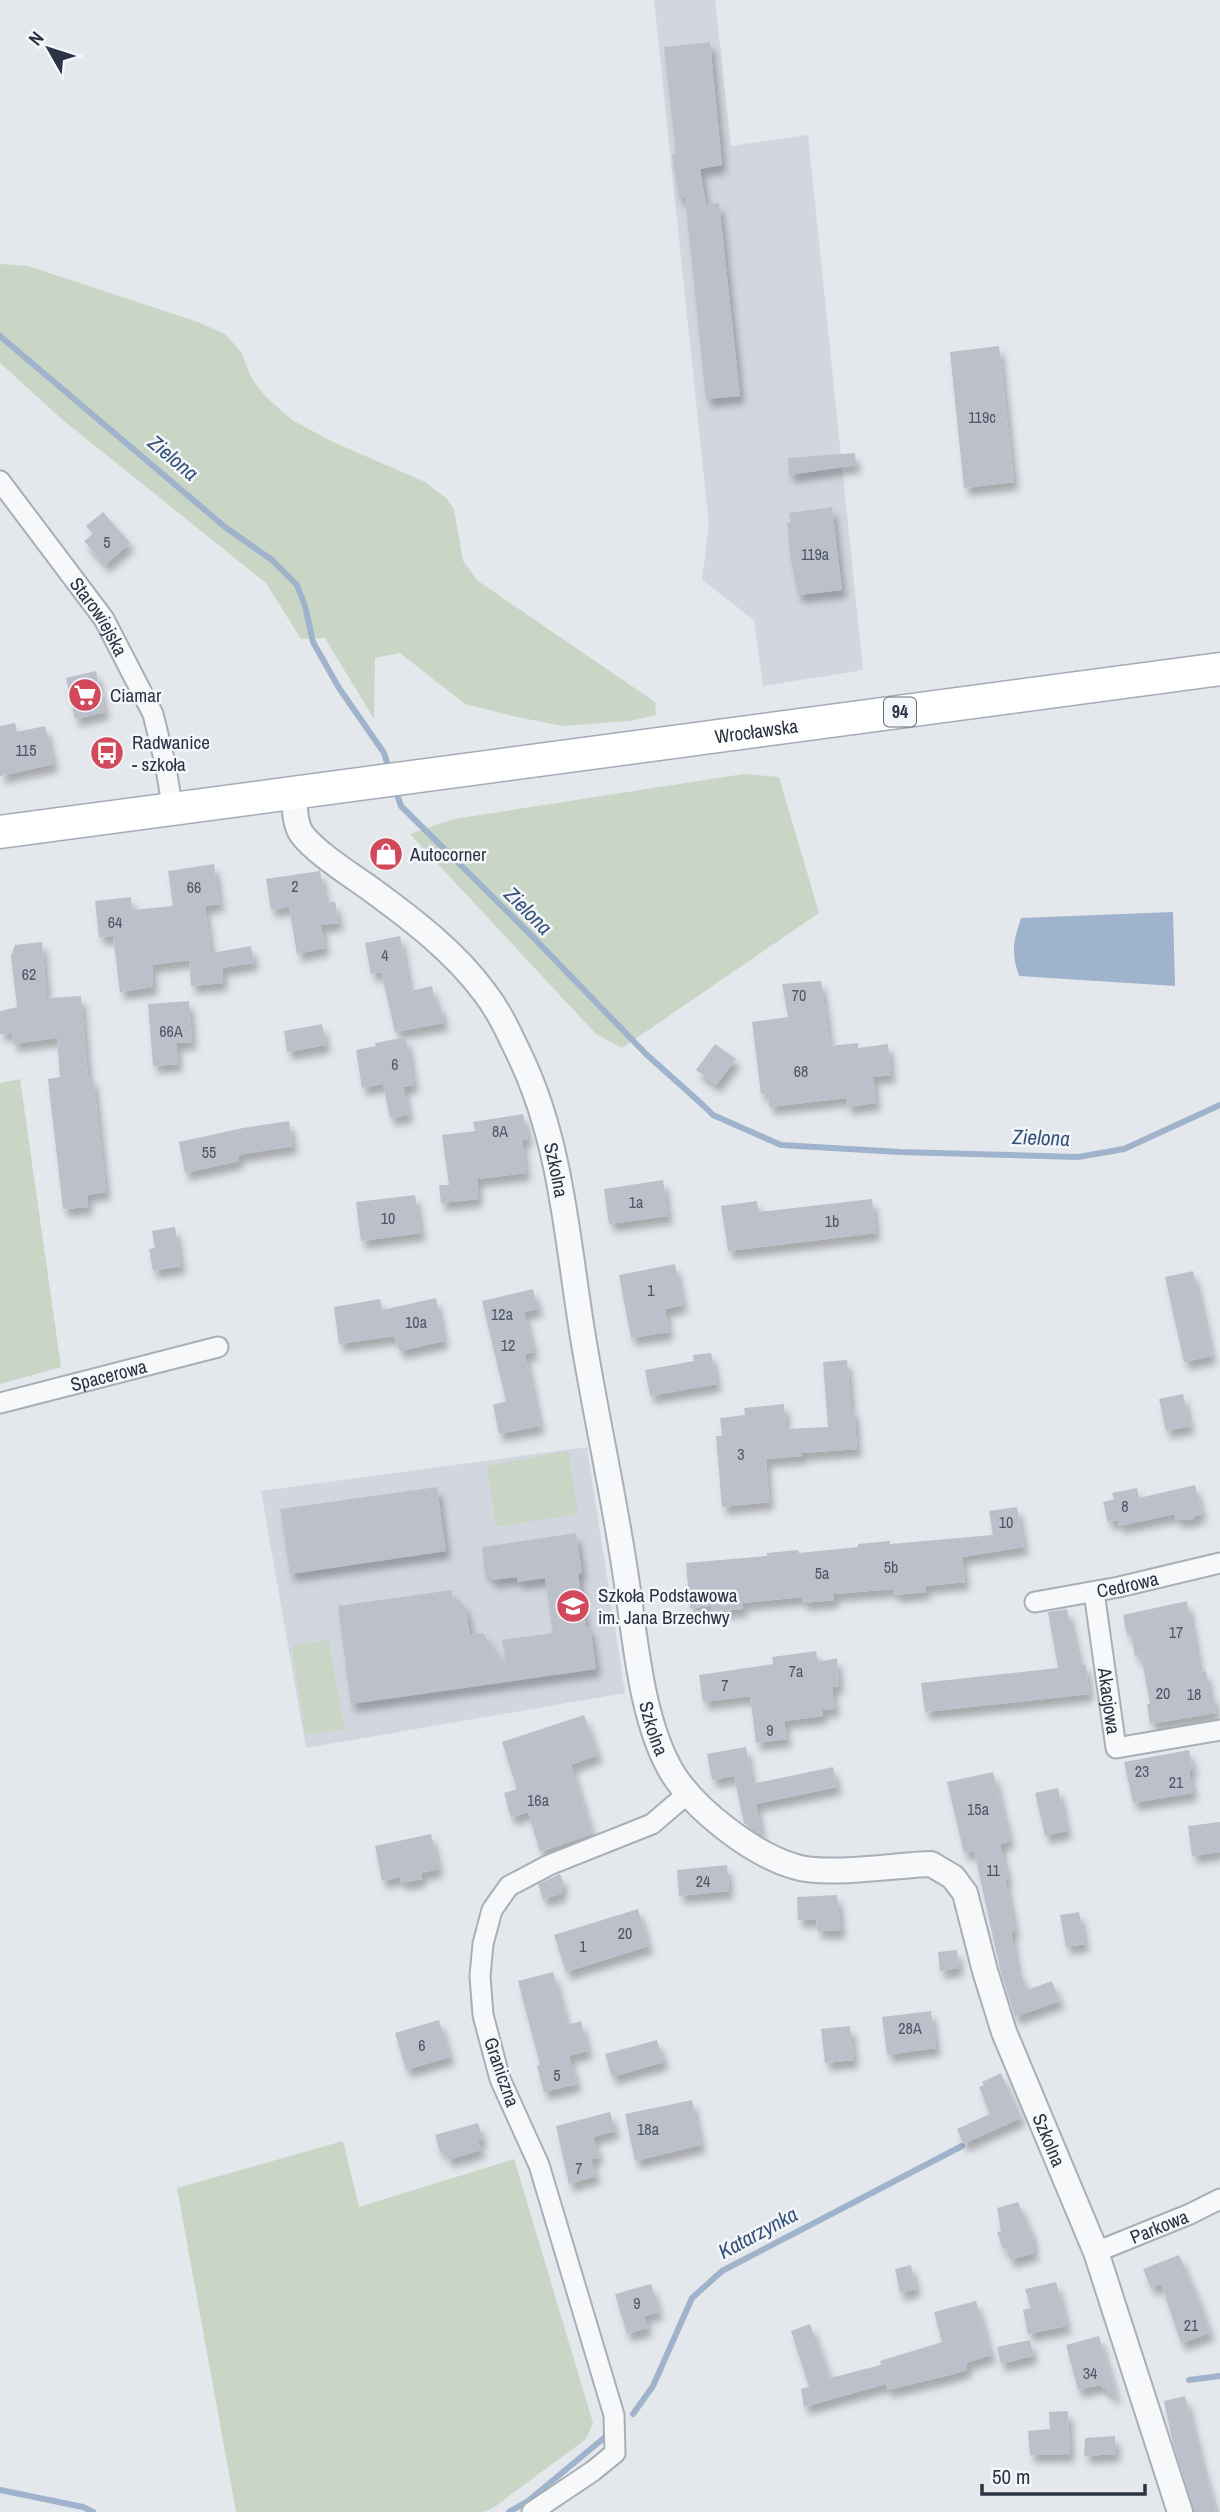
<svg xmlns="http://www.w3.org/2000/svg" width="1220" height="2512" viewBox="0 0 1220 2512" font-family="'Archivo Narrow',sans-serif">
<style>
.built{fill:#d2d6de}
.green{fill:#c9d6c5}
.water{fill:#9fb4cc}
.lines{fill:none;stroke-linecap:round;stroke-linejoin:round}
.stream{stroke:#9fb4cc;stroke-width:6}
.building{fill:#bbc0ca;filter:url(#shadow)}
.minor-casing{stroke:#a9aeb7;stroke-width:23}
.tertiary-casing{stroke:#a9aeb7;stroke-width:28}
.primary-casing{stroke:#a3abb8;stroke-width:35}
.minor{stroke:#f7f8fa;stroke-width:19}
.tertiary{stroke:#f7f8fa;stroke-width:24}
.primary{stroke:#fff;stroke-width:32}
.labels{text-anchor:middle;stroke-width:5;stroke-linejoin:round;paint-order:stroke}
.number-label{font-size:16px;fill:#4f5766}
.shield{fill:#f4f6f9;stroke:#676e7b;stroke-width:2}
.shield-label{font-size:18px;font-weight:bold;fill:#2b3445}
.street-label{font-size:19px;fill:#2b3445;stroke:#f4f6f9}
.poi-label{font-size:19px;fill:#2b3445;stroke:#f4f6f9;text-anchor:start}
.water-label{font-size:21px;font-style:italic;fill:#34527a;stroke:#f4f6f9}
</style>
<defs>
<filter id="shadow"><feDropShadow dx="4.5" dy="8" stdDeviation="3.5" flood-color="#0004"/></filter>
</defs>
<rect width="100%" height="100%" fill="#e4e7ec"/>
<path class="built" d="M654,0H715L731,146L808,135L863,670L763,686L754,620L702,580L709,525Z
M587,1447L625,1693L306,1748L261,1491Z"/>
<path class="green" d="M0,264L28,266L198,322L225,334L241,352L252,379L266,397L292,420L333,442L425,482L446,498L454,509L463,561L478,581L655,702L656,715L630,721L563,726L517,717L465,704L400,653L375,658L374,719L325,638L301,639L266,583L64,421L0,363Z
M744,774L779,777L819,913L622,1048L596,1034L410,834L454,819Z
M20,1079L61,1367L0,1384V1083Z
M568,1451L578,1514L496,1527L487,1466Z
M329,1640L344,1729L305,1735L292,1646Z
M343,2141L359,2207L514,2159L593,2423L586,2439L493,2508L483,2512H236L177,2188Z"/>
<path class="water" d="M1173,912L1175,986L1019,976C1011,952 1013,942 1021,918Z"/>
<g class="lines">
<path class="stream" d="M0,336L225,527L272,560L297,585L305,606L313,642L339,688L384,753L390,772
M395,789L401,806L528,932L646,1054L704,1106L713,1115L781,1145L900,1152L1078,1157L1124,1149L1220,1105
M1189,2380L1220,2376
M633,2414L653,2386L692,2298L722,2271L962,2146
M0,2490L83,2507L93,2512
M509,2512L528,2501L604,2438"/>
</g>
<path class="building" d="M710,42L722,165L700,169L706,205L719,203L740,396L706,399L685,197L679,198L672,155L676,154L664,47Z
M999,346L1014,482L964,488L950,352Z
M855,453L856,465L789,475L788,458Z
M832,507L842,590L798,595L791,561L787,523L791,522L789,513Z
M103,512L130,543L105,565L84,541L93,534L86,526Z
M96,671L105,712L75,719L66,678Z
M15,723L17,732L45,726L54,764L0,776V726Z
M214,864L220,904L205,906L211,953L251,946L254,963L222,968L223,983L191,986L189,960L152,965L153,987L120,992L113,936L99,937L95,901L131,897L132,910L173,906L168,871Z
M320,871L326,903L335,902L339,923L321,925L325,948L297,954L289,907L271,910L266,879Z
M400,936L410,991L432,986L436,1005L440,1004L444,1023L395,1032L381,972L371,974L365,943Z
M42,942L47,998L81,996L88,1079L93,1078L106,1192L87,1195L88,1207L63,1209L48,1079L60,1077L57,1038L13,1044L12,1033L0,1034V1011L17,1007L11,956L15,945Z
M821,981L830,1046L858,1043V1048L888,1044L891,1075L873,1077L876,1103L847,1107L846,1098L769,1107L768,1093L761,1094L752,1022L788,1017L782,984Z
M189,1001L192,1042L176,1043L178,1064L153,1066L148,1004Z
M322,1024L326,1045L287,1052L284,1031Z
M406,1037L414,1085L403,1087L409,1115L390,1118L383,1084L362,1088L356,1050L376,1046L375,1043Z
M715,1044L736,1059L716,1085L696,1070Z
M523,1114L528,1139L522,1140L526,1173L477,1179L478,1199L441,1203L439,1185H449L442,1135L475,1131L473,1122Z
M289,1121L293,1146L238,1155L239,1161L185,1173L179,1142L243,1128Z
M663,1180L668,1216L609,1224L604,1189Z
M415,1195L421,1233L361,1241L356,1202Z
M872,1199L876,1233L728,1251L721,1206L757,1201L759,1212Z
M175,1227L181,1266L153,1271L149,1249L155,1248L152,1231Z
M675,1264L683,1305L665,1309L669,1332L631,1338L619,1275Z
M1193,1271L1212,1356L1184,1362L1165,1277Z
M533,1289L538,1309L524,1312L534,1352L525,1354L540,1426L499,1434L493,1405L506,1401L482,1301Z
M436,1298L444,1341L400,1351L394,1336L339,1344L334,1307L380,1299L382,1310Z
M711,1353L717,1384L650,1396L645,1370L694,1361L693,1355Z
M847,1360L851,1410L854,1409L857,1449L802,1453V1456L766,1459L769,1502L722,1507L716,1436H722L720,1418L745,1415L744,1408L784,1404L786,1429L828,1427L823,1362Z
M1183,1394L1190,1426L1166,1431L1159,1399Z
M1195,1485L1202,1514L1195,1516L1193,1519L1176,1520L1175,1514L1119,1526L1118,1520L1108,1522L1103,1502L1114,1499L1112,1493L1137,1488L1139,1498Z
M437,1487L446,1551L290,1574L280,1509Z
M1017,1507L1024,1547L962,1557L965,1582L925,1586L926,1592L894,1595L893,1589L834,1594V1600L803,1603L802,1597L742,1603L743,1609L711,1612V1606L690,1608L686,1563L767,1556V1553L798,1550L799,1553L858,1547V1544L890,1541V1544L993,1535L989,1511Z
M576,1533L582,1573L578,1574L582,1600L586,1628L590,1627L596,1669L351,1704L338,1606L452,1590V1596L460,1601L466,1609L470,1635L483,1633L508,1672L502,1640L553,1633L545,1578L518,1582L517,1577L491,1580L490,1574L485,1575L482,1547Z
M1187,1601L1200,1672L1206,1671L1209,1694H1213L1216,1713L1150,1724L1147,1704H1150L1141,1655L1135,1656L1131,1634L1127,1635L1123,1615Z
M1067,1609L1080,1665H1086L1089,1694L925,1712L921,1683L1058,1668L1048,1612Z
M816,1651L818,1662L837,1658L839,1686L832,1687L835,1709L822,1710L823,1716L784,1721L787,1739L756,1743L750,1696L703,1702L699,1675L773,1664L772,1657Z
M584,1715L598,1755L571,1765L592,1834L540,1852L528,1812L511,1818L504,1793L517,1789L502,1742Z
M746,1747L752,1784L833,1767L837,1787L756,1804L761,1832L758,1833L744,1823L734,1776L712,1780L707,1754Z
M1189,1750L1193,1770H1189L1193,1793L1133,1803L1124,1762Z
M993,1772L1010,1841L1000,1844L1008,1880H1005L1015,1931L1011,1932L1018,1975L1021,1974L1027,1990L1052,1981L1060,2001L1015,2017L1001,1973L974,1851L964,1853L947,1782Z
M1058,1788L1067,1831L1045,1836L1035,1793Z
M1220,1822V1852L1192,1856L1188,1826Z
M431,1834L439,1869L421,1873L422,1879L401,1883L400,1877L382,1881L375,1846Z
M727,1865L729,1891L679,1896L677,1870Z
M560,1874L563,1882L561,1894L543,1899L538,1884Z
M837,1895L841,1931H817L816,1919L798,1920L797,1897Z
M638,1909L649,1946L566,1972L554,1935Z
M1079,1912L1085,1944L1066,1947L1060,1915Z
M957,1950L959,1968L940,1971L938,1952Z
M553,1972L567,2025L581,2021L588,2051L569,2056L577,2084L544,2092L537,2066L540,2065L518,1981Z
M931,2011L936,2048L887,2055L882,2017Z
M439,2020L450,2057L406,2070L395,2033Z
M850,2026L854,2060L825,2063L821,2029Z
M657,2040L664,2062L612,2077L605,2054Z
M1001,2073L1021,2118L963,2144L957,2129L990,2114L979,2087L984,2085L982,2082Z
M692,2100L701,2145L635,2161L625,2114Z
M610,2112L615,2131L593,2137L599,2157L591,2159L596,2176L569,2184L556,2126Z
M478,2123L483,2139L478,2140L481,2150L448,2160L445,2151L440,2152L435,2135Z
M1018,2202L1032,2235L1034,2253L1010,2260L1006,2248L1003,2249L997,2232L1001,2231L997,2208Z
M1179,2255L1198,2299L1210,2333L1181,2343L1161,2284L1151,2288L1143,2269Z
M911,2265L916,2289L900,2293L895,2269Z
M1056,2282L1067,2326L1028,2334L1023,2310L1031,2308L1025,2289Z
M651,2284L659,2312L644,2316L648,2328L627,2334L615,2294Z
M976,2301L991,2355L966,2363L967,2370L950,2375L888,2390L886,2384L804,2407L801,2389L809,2387L791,2331L810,2324L830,2378L881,2365L880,2361L942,2342L934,2312Z
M1099,2336L1117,2399L1100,2385L1078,2390L1066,2345Z
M1030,2340L1033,2356L1001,2364L997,2347Z
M1185,2396L1203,2468L1216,2512H1194L1173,2443L1164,2401Z
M1068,2411L1070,2454L1030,2455L1028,2431L1050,2429L1049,2412Z
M1115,2436L1116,2454L1084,2456L1085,2438Z"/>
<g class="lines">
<g class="minor-casing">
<g id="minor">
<path id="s1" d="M0,481L104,619L153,714L165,763L173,810"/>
<path id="s2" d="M0,1403L218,1347"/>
<path id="s3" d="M1094,1592L1116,1748L1220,1730"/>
<path id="s4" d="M1035,1602L1119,1587L1220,1563"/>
<path id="s5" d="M1096,2252L1190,2214L1220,2199"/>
<path d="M532,2512L593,2471L615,2453L614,2415L539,2165L500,2079L483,2015L480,1976L483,1944L492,1910L509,1886L549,1865L652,1824L687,1794"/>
</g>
</g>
<g class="tertiary-casing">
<g id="tertiary">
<path id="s6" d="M294,793C295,805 294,822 301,833C314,852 353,876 372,890C413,920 455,952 485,993C499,1011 509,1033 519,1054C561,1140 567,1238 582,1331C595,1412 613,1491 625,1571C635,1633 640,1720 673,1774C696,1810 751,1853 793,1866C825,1877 894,1865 931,1864L953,1877L965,1893L985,1971L1004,2032L1096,2252L1180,2512"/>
</g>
</g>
<g class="primary-casing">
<g id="primary">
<path id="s7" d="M0,832L1220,669"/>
</g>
</g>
<use href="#minor" class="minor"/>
<use href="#tertiary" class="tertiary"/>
<use href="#primary" class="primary"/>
</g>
<defs>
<g id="supermarket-disc" transform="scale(1.75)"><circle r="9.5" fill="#d1495b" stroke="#f4f6f9"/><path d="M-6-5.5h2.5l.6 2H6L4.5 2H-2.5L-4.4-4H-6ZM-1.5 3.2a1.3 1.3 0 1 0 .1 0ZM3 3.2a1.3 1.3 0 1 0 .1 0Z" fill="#fff"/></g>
<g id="bus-disc" transform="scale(1.75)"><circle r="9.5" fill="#d1495b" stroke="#f4f6f9"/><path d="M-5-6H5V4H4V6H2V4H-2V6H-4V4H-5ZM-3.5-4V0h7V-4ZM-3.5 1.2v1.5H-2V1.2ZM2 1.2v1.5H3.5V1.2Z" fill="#fff"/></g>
<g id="shop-disc" transform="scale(1.75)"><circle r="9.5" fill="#d1495b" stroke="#f4f6f9"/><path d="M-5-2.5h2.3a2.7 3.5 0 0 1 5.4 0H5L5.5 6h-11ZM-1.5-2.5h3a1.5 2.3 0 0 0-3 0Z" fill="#fff"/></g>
<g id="school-disc" transform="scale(1.75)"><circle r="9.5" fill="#d1495b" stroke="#f4f6f9"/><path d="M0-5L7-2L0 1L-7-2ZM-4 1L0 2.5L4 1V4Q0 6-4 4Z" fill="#fff"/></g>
</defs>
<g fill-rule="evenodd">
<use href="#supermarket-disc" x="85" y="695"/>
<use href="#bus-disc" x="107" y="753"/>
<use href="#shop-disc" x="386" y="854"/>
<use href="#school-disc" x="573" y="1606"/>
</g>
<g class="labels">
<g class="number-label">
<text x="982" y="423">119c</text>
<text x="107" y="548">5</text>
<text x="815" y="560">119a</text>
<text x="26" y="756">115</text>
<text x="295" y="892">2</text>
<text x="194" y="893">66</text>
<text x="115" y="928">64</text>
<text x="385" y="961">4</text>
<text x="29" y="980">62</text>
<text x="799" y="1001">70</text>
<text x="171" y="1037">66A</text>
<text x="395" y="1070">6</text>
<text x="801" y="1077">68</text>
<text x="500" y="1137">8A</text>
<text x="209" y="1158">55</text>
<text x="636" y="1208">1a</text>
<text x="388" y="1224">10</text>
<text x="832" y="1227">1b</text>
<text x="651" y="1296">1</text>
<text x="502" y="1320">12a</text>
<text x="416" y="1328">10a</text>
<text x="508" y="1351">12</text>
<text x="741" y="1460">3</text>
<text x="1125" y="1512">8</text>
<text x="1006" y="1528">10</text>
<text x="891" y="1573">5b</text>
<text x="822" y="1579">5a</text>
<text x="1176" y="1638">17</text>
<text x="796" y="1677">7a</text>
<text x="725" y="1691">7</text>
<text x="1163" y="1699">20</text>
<text x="1194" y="1700">18</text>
<text x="770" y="1736">9</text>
<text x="1142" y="1777">23</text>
<text x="1176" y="1788">21</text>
<text x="538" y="1806">16a</text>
<text x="978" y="1815">15a</text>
<text x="993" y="1876">11</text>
<text x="703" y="1887">24</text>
<text x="625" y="1939">20</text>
<text x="583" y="1952">1</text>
<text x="910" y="2034">28A</text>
<text x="422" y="2051">6</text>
<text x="557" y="2081">5</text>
<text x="648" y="2135">18a</text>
<text x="579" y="2174">7</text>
<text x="637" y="2309">9</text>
<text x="1191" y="2331">21</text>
<text x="1090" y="2379">34</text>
</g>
<rect class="shield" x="884" y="697.5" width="32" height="29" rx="5"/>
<g class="shield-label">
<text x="900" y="718">94</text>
</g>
<g class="street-label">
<text dy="7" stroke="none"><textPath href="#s1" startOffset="168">Starowiejska</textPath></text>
<text dy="7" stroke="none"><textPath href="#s7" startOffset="763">Wrocławska</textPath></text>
<text dy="7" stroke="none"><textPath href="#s6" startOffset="478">Szkolna</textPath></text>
<text dy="7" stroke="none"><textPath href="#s2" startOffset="112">Spacerowa</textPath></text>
<text dy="7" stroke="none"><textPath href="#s4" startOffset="94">Cedrowa</textPath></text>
<text dy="7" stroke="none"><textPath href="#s3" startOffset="110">Akacjowa</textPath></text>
<text dy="7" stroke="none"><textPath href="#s6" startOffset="1045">Szkolna</textPath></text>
<text transform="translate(502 2072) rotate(71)" y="7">Graniczna</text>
<text dy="7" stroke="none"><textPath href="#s6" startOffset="1694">Szkolna</textPath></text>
<text dy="7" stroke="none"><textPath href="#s5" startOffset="68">Parkowa</textPath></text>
</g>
<g class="poi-label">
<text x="110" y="702">Ciamar</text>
<text x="132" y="749">Radwanice<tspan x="132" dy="22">- szkoła</tspan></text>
<text x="410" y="861">Autocorner</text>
<text x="598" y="1602">Szkoła Podstawowa<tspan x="598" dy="22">im. Jana Brzechwy</tspan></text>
</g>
<g class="water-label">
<text transform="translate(173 458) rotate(40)" y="7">Zielona</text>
<text transform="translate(528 911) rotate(45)" y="7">Zielona</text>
<text transform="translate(1041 1138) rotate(2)" y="7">Zielona</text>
<text transform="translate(758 2233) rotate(-28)" y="7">Katarzynka</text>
</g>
</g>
<g transform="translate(49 49) rotate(309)" stroke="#f4f6f9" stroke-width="5" paint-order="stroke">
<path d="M0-5L12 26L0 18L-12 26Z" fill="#2b3445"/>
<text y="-10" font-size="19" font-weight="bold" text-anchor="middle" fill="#2b3445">N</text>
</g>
<path d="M982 2484v10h163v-10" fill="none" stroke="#2b3445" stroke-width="3.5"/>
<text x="992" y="2484" font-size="21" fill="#2b3445" stroke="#f4f6f9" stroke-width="5" paint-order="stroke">50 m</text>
</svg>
